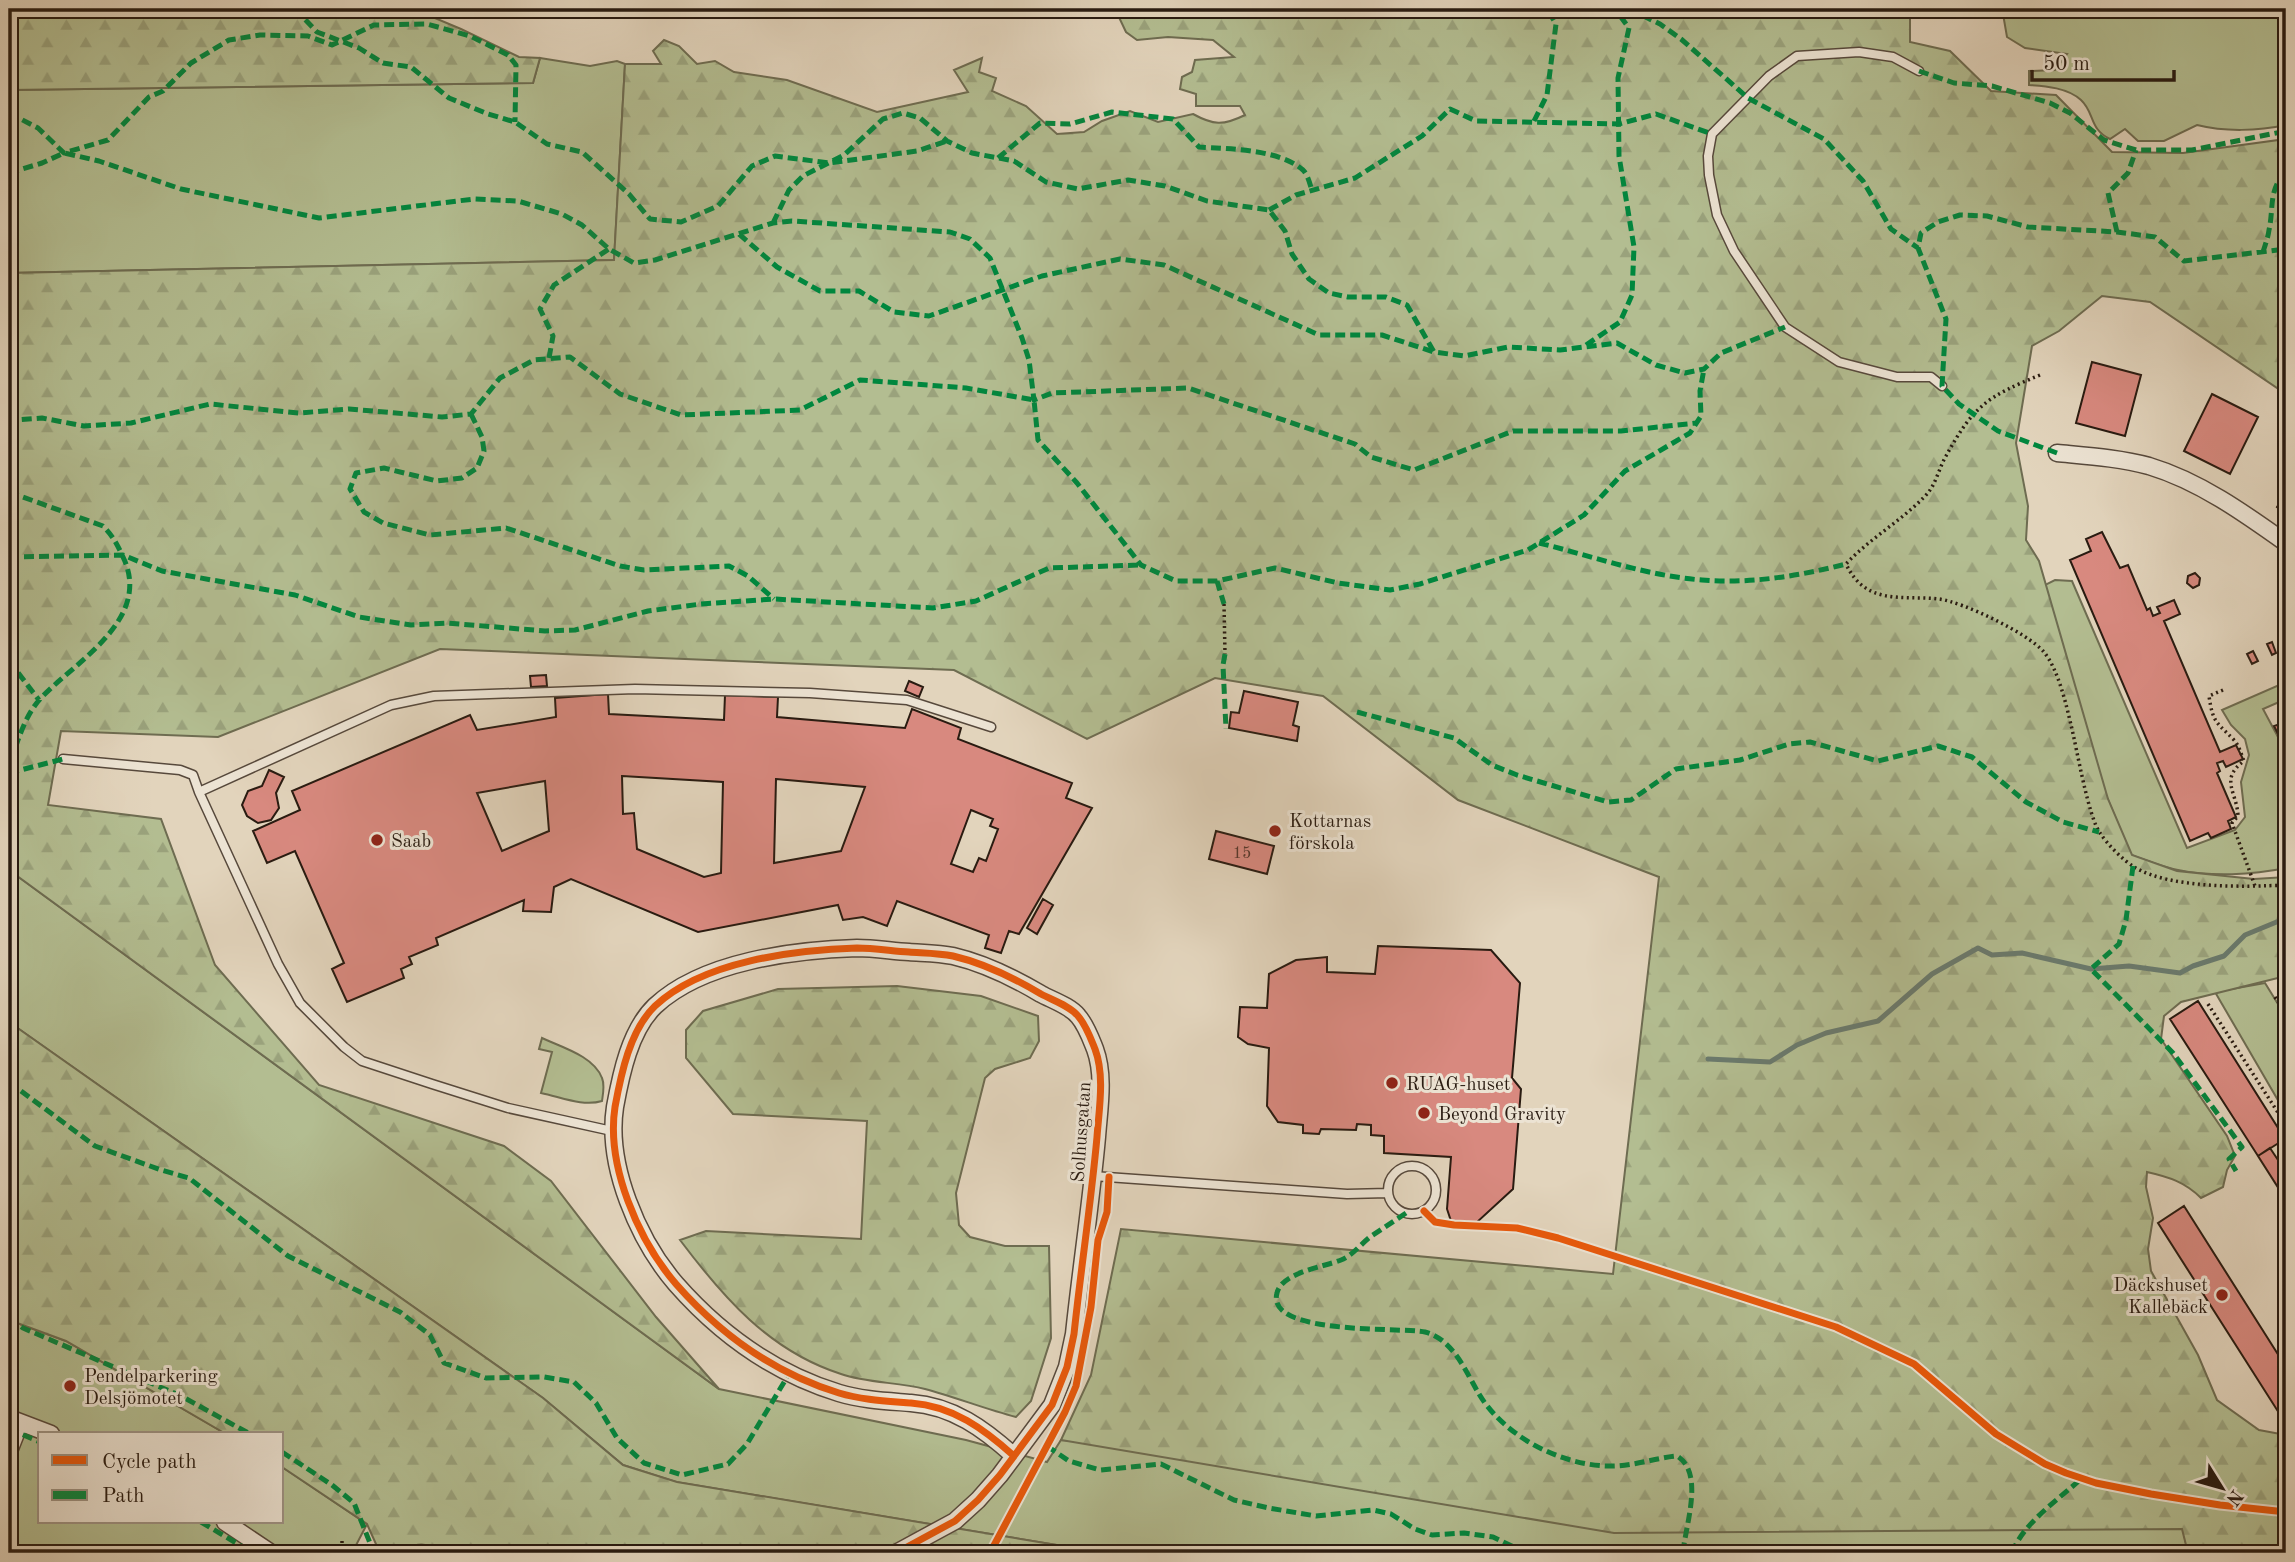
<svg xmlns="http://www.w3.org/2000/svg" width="2295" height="1562" viewBox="0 0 2295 1562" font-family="'Old Standard TT',serif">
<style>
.green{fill:#b3bd91;stroke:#6e6c51;stroke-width:2}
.forest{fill:url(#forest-firs);stroke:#6e6c51;stroke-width:2}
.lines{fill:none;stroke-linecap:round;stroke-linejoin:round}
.stream{stroke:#6a7a6d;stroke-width:5}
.building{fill:#d8897f;stroke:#291b11;stroke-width:2;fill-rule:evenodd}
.lane-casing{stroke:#57493c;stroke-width:11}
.street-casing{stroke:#57493c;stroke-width:19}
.path{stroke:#291b11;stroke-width:3.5;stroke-dasharray:2 3.5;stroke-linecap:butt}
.lane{stroke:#ece3d3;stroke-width:8}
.street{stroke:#ece3d3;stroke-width:16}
.quiet{stroke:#00873e;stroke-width:5;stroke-dasharray:10 5;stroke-linecap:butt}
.cycleway-casing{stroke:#ece3d3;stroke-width:11}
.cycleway{stroke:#e8590c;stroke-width:7}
.poi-dot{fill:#8f2418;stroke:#ece3d3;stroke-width:2.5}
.labels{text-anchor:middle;stroke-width:6;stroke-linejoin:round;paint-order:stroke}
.number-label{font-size:16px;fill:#55362c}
.poi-label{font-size:19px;fill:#291b11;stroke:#ece3d3;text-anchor:start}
.street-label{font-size:19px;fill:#291b11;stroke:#ece3d3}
</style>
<defs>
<pattern id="forest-firs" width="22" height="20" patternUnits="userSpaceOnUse" patternTransform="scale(1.75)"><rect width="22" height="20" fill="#b3bd91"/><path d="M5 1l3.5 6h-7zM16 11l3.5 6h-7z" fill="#9aa27c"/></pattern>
</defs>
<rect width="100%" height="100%" fill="#e2d4bc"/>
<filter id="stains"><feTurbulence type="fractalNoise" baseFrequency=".00286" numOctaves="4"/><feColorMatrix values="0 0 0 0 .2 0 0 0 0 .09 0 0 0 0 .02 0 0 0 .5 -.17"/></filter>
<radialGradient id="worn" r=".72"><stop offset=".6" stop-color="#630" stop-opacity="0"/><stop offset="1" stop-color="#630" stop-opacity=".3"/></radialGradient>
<path class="green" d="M2020,9H2286V83L2279,87L2286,90V125C2258,131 2225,132 2197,125L2164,141H2138L2125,129L2110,139C2089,129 2095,113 2081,100C2068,88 2046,86 2029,85V71L2055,70L2067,54L2025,48L2007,37L2003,14Z
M540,58L590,66L617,61L625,64L614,260L9,273V90L533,83Z
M2055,580L2072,581L2187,848L2235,830L2245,817L2241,782L2249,755L2245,739L2231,725L2222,710L2286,682V699L2263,709L2286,752V868C2252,875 2212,877 2178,870C2162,867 2146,860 2131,855L2023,596Z
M9,870L719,1389L966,1440L1047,1462L1061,1440L2183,1529L2188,1553H1105L676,1482L623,1465L543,1398L9,1022Z
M2265,983L2286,1017V1114L2215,992Z
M542,1038C561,1047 594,1056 602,1078C605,1085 603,1094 602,1101C583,1107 561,1097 541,1093L552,1052L539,1049Z
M9,1320L66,1341L226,1434H40V1522H282V1467L367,1524L352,1553H9Z"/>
<path class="forest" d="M9,9H377L381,15L400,18L416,10L461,29L519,57L540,58L533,83L9,90Z
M1118,9L1162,11L1166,9H1227L1242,14L1250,9H1266L1279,15L1313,9L1345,18L1350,9H1910V42L1950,51L1991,91L2056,95L2112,152L2183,153L2286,139V394L2150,302L2102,296L2059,331L2032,346L2016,443L2028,506L2026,540L2039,561L2108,799L2132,855L2177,871L2254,879L2286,877V976L2181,1002L2164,1016L2161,1039L2227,1136L2235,1156L2227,1170L2223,1187L2201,1198C2185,1182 2169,1177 2147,1172L2146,1187L2153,1218L2148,1249L2151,1271L2198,1355L2217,1400L2259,1430L2286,1435V1553H2188L2182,1529L1614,1533L1061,1440L1091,1375L1121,1229L1613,1274L1659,877L1458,800L1323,696L1215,678L1087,739L954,670L440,649L218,737L61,731L48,805L161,819L215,965L319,1085L504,1146L551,1181L656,1317L719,1389L9,870V273L614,260L625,64H661L653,51L664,40L679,46L697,64L715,61L734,72L787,80L877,112L968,92L954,70L982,58L979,72L996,78L992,91L1026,106L1057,134L1084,132L1102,121L1130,111L1158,122L1193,114C1213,125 1223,126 1245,115L1240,106H1196V94L1180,89L1182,77L1192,72L1195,60L1234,57L1213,40L1168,37L1137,40L1126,32L1116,11Z
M897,986L981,996L1038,1016L1039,1041L1030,1058L995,1069L985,1078L956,1193L959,1225L970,1237L1005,1246H1049L1051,1338L1031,1401L1016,1417C985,1409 955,1397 925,1389C897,1382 867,1383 841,1374C769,1351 723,1297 680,1240L706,1231L861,1239L867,1121L733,1114L686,1058V1030L703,1011L778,989Z
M9,1022L543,1398L623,1465L677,1482L1105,1553H444C416,1534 407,1553 380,1553L367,1524L282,1467V1434H226L66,1341L9,1320Z"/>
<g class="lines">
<path class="stream" d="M1708,1059L1770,1062L1797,1045L1826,1033L1878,1021L1932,974L1978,948L1992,955L2022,953L2091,969L2129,966L2180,973L2193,966L2224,956L2245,935L2279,921L2286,922"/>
</g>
<path class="building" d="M2092,362L2141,375L2125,436L2076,423Z
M2212,394L2258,417L2230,474L2184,451Z
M2286,494V514L2277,507Z
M2102,532L2120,568L2128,565L2147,610L2150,608L2153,616L2160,613L2157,607L2174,600L2180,614L2164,621L2220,752L2236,745L2243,759L2226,767L2223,761L2217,763L2220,771L2217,773L2236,817L2228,821L2231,829L2211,838L2208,833L2190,841L2070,560L2091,551L2086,539Z
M2195,573L2200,578L2199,585L2193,588L2187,583L2188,576Z
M2272,642L2276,653L2272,655L2267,644Z
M2253,651L2258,661L2252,664L2247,654Z
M546,675L547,686L531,687L530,676Z
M909,681L923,687L919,697L905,691Z
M1244,691L1298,702L1293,725L1299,727L1297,741L1229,728L1231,712L1239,713Z
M608,694L609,714L724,720L725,695L778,697L777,717L905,728L912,709L961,728L958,739L1072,783L1066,798L1092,808L1019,934L1009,931L1001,953L985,948L989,935L897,901L887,926L863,917L843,920L838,905L698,932L571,879L554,887L551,912L523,911L524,900L436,938L438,945L409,957L412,964L401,969L404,978L347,1002L332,969L344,963L295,851L267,863L253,831L300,810L292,791L470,715L477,730L556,717L555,698ZM622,776L723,782L721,873L704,877L637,849L634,813L623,814ZM776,779L865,787L841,851L774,863ZM545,781L549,831L502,851L477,793ZM971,810L993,819L990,826L998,829L986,861L979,858L973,872L951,864Z
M2280,724L2284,733L2279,736L2274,726Z
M269,770L284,777L276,793L279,808L271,820L258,823L247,816L242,805L248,791L262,786Z
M1216,831L1274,846L1267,874L1209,859Z
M1043,899L1053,905L1037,934L1027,928Z
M1378,946L1491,950L1520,983L1512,1078L1521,1089L1513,1189L1475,1224L1464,1221H1451L1447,1209L1451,1157L1384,1153V1136L1371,1135V1125L1357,1124L1356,1130L1321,1129L1319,1134L1303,1133V1125L1278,1122L1267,1106L1269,1048L1248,1044L1238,1037L1240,1007L1267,1008L1269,974L1296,960L1327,957V972L1375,974Z
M2198,1001L2285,1139L2258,1156L2170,1019Z
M2270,1148L2286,1172V1200L2258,1156Z
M2184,1206L2286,1367V1409L2279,1413L2158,1223Z"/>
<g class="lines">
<g class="lane-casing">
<path id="lane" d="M1919,71L1893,57L1859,52L1797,56L1769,76L1712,134L1708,156L1709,175L1717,215L1734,251L1785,327L1839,362L1897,377H1931L1942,386
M63,759L180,770L193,775L199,792L278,964L300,1003L344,1047L362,1061L432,1084L508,1108L612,1131
M199,792L391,705L434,696L635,689L810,693L907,700L991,727
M1388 1190a24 24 0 1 1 48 0a24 24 0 1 1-48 0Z
M1093,1176L1347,1194L1388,1193
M9,1462L24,1424"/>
</g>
<g class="street-casing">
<path id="street" d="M2057,453C2088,456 2119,458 2149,466C2199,481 2244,513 2286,543
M9,1418L51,1434
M225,1522L271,1553
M896,1553L955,1521L978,1500L1000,1475L1052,1405L1067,1367L1074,1334C1081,1268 1091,1203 1097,1137C1099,1109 1105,1076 1095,1049C1091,1039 1086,1025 1078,1016C1070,1006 1052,1000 1041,994C1014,978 983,963 953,956C939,953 923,953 909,952C892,951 874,948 857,948C794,950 703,961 655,1006C630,1030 621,1074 615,1107C606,1165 638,1240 676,1284C720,1334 774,1373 839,1393C862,1400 887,1401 911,1403C953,1406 984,1429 1014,1456"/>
</g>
<path class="path" d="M2040,375C1987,397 1974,405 1946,456C1939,468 1936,484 1927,494C1903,520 1870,538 1846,564C1866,606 1901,595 1939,599C1963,602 2027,633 2043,651C2058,668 2066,704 2071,725C2077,749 2088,816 2100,833C2107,844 2123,860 2134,867C2171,889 2244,887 2286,885
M1224,604L1225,654
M2223,690L2209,696C2213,724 2217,722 2234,740C2239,745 2241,754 2244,761C2219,779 2237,792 2238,816L2232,823L2255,886
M2275,997L2286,1014
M2208,1004L2286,1125
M342,1541V1553"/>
<use href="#lane" class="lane"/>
<use href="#street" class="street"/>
<path class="quiet" d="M295,9L317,32L359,48L383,63L411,67L449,98L488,114L515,122L547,144L582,152L629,194L650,219L681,222L718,206L752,166L775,156L829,163L917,151L947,141
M369,9L374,25
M1629,9L1660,24L1681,39L1748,98L1824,139L1863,181L1891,229L1918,248
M1919,71L1954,83L1992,86L2050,103L2070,113L2104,140L2136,150H2192L2286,131
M9,113L38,128L64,153L108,140L149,97L163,91L191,63L229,40L260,35L308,36L332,45L374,25L427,24L470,36L508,55L516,65L515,122
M1534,121L1547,95L1556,24L1547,9
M998,158L1040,123L1070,124L1112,112L1173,119L1199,147C1229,149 1279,149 1303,170C1308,175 1310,184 1312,191
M9,173L42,163L64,153L99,161L181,189L319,218L474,199L518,201L562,214L582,225L609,249L634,263L655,260L773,223L792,221L950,232L970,239L990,258L1022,338L1029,360L1034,400L1052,393L1188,388L1355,444L1371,457L1414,470L1513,431H1621L1696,423
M1269,210L1296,195L1355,178L1422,136L1450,109L1476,121L1619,124L1656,114L1712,134
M773,223L789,190L803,176L844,155L883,119L903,113L920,118L947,141L972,153L1014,161L1046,182L1078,189L1128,180L1165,186L1207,201L1269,210L1285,231L1292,254L1309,279L1329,293L1348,297H1386L1407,305L1434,352L1464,356L1508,347L1560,350L1617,343L1656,365L1685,373L1704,369L1721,353L1785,327
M2117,232L2108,193L2128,173L2136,150
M739,234L777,267L820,291H859L894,312L929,316L1042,276L1120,259L1164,265L1319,335H1382L1434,352
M2263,252C2265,245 2268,238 2269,230C2274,208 2268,189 2286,172
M1586,345L1620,322L1632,295L1634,247L1619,156L1618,78L1629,28L1615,9
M549,358L553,336L540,309L554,285L609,249
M471,414L482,437L484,451L477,468L462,478L437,481L384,468L356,473L350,489L364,512L383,523L430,535L506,528L620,566L644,570L729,566L748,576L774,599
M9,426L16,420L42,418L84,426L131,423L210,404L299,413L349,409L442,417L471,414L500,378L534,360L570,357L620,394L681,415L800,410L860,380L966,388L1034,400L1038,440L1077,483L1141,565L1176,581H1217L1275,568L1338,583L1390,590L1420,584L1528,550L1584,515L1625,471L1690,433L1701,416L1700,391L1704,369
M2057,453L1998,431L1959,404L1942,386L1946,319L1918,248L1921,233L1938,222L1960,215L1987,216L2028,227L2117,232L2155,237L2184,261L2286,249
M9,492L103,526C113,536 117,544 123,557C153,619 76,661 41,698C24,716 17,744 9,766
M1539,543C1592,556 1647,576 1702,580C1751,584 1799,576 1846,564
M9,557L123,555L162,571L295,595L359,617L411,625L447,623L545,631L575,630L648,611L701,604L774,599L933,608L976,601L1049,568L1141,565
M1217,581L1224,604
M1225,654L1223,665L1226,729
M9,661L39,700
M1357,712L1454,738L1492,765L1517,775L1608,802L1631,800L1676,769L1740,760L1789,744L1810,742L1878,761L1938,746L1972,757L2026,802L2063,822L2099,832
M9,773L63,759
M2133,866L2126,920L2119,944L2091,969L2173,1053L2242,1147L2229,1159L2236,1171
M9,1082L95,1146L161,1170L189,1178L288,1256L400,1312L430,1335L444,1363L486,1378L544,1377L574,1382L596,1403L617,1438L644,1463L682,1475L728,1464L747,1444L789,1374
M1406,1213C1394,1221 1382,1229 1370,1237C1361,1244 1352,1256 1341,1260C1324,1267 1282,1272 1277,1293C1265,1336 1404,1327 1425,1332C1453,1339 1466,1372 1479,1394C1504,1436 1560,1465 1608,1466C1632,1467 1654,1458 1677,1456C1705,1473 1685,1526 1683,1553
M9,1318L23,1328L181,1396L250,1434
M9,1429L40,1442
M1047,1446L1069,1461L1100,1470L1161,1464L1234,1500L1269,1508L1316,1516L1373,1510L1391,1514L1415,1529L1432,1535L1464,1533L1493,1537L1526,1553
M282,1452L332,1485L354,1503L374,1553
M201,1522L253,1553
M2012,1553C2023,1523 2058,1500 2082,1478"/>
<g class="cycleway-casing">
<path id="cycleway" d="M1424,1211L1435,1222L1454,1225L1517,1228L1558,1238L1836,1327L1914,1364L1996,1434L2045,1464L2066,1473L2096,1483L2151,1494L2220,1505L2286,1512
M896,1553L955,1521L978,1500L1000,1475L1052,1405L1067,1367L1074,1334C1081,1268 1091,1203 1097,1137C1099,1109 1105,1076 1095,1049C1091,1039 1086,1025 1078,1016C1070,1006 1052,1000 1041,994C1014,978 983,963 953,956C939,953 923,953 909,952C892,951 874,948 857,948C794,950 703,961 655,1006C630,1030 621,1074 615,1107C606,1165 638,1240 676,1284C720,1334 774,1373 839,1393C862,1400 887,1401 911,1403C953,1406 984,1429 1014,1456
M990,1553L1065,1412L1076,1386L1091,1307L1098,1240L1107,1212L1109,1177"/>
</g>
<use href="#cycleway" class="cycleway"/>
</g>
<g class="poi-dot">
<circle cx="1275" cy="831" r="7"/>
<circle cx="377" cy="840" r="7"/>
<circle cx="1392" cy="1083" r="7"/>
<circle cx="1424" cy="1113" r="7"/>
<circle cx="2222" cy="1295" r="7"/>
<circle cx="70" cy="1386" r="7"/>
</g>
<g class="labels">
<g class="number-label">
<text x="1242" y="858">15</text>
</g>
<g class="poi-label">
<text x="1289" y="827">Kottarnas<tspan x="1289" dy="22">förskola</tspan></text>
<text x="391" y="847">Saab</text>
<text x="1406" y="1090">RUAG-huset</text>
<text x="1438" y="1120">Beyond Gravity</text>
<text x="2208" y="1291" text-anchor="end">Däckshuset<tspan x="2208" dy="22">Kallebäck</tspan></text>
<text x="84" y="1382">Pendelparkering<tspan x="84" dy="22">Delsjömotet</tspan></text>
</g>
<g class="street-label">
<text transform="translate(1080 1132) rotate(-86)" y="7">Solhusgatan</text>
</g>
</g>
<rect width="2295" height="1562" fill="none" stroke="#e2d4bc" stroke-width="35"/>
<rect x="10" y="10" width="2274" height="1541" fill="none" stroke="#291b11" stroke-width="3.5"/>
<rect x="18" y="18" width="2260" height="1527" fill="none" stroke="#291b11" stroke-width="2"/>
<rect x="38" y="1432" width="245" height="91" fill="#ece3d3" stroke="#9e9385" stroke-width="2"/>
<rect x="52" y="1455" width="35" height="10" fill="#e8590c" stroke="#9e9385" stroke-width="2"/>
<text x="102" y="1468" font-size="21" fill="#291b11">Cycle path</text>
<rect x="52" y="1490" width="35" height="10" fill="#00873e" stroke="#9e9385" stroke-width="2"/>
<text x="102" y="1502" font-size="21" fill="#291b11">Path</text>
<g transform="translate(2222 1488) rotate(127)" stroke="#ece3d3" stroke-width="5" paint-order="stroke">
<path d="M0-5L12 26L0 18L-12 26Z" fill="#291b11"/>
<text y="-10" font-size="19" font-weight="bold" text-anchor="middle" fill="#291b11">N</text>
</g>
<path d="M2032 70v10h142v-10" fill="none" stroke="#291b11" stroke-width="3.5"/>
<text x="2043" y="70" font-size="21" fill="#291b11" stroke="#ece3d3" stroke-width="5" paint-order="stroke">50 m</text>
<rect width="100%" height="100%" filter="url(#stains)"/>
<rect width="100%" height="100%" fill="url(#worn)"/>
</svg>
